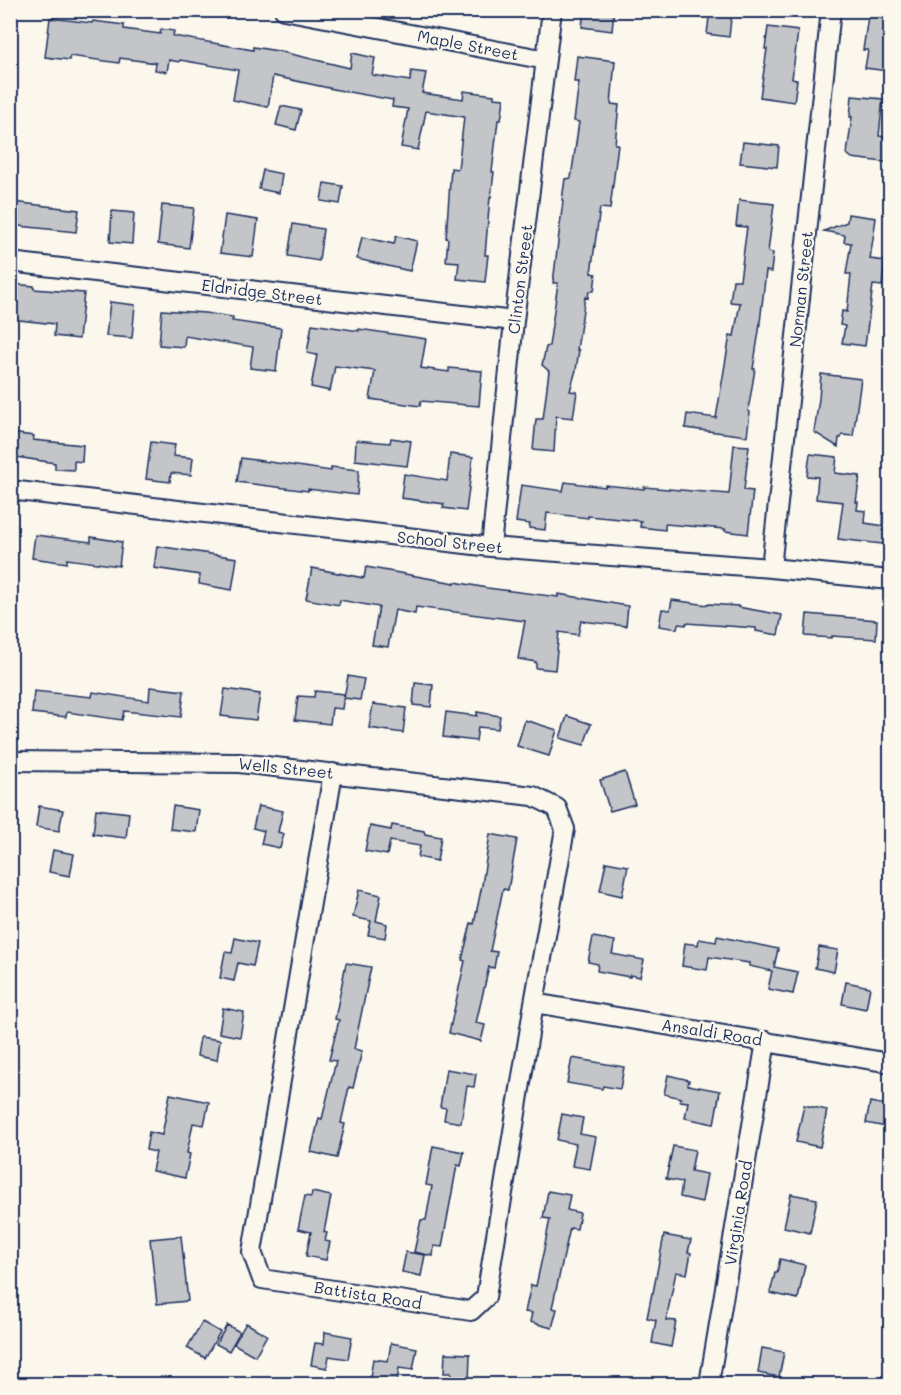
<svg xmlns="http://www.w3.org/2000/svg" width="901" height="1395" viewBox="0 0 901 1395" font-family="Mali,sans-serif">
<style>
.building{fill:#c3c5c9;stroke:#1b2f5e;stroke-width:1.5}
.lines{fill:none;stroke-linecap:round;stroke-linejoin:round}
.minor-casing{stroke:#1b2f5e;stroke-width:22}
.minor{stroke:#fbf7ec;stroke-width:18}
.labels{text-anchor:middle;stroke-width:4.5;stroke-linejoin:round;paint-order:stroke}
.street-label{font-size:16px;fill:#1b2f5e;stroke:#fbf7ec}
</style>
<rect width="100%" height="100%" fill="#fbf7ec"/>
<filter id="ink" filterUnits="userSpaceOnUse"><feTurbulence type="fractalNoise" baseFrequency=".0167" numOctaves="2"/><feDisplacementMap in="SourceGraphic" scale="12" xChannelSelector="R" yChannelSelector="G"/><feConvolveMatrix kernelMatrix="1 2 1 2 8 2 1 2 1" color-interpolation-filters="sRGB"/></filter>
<g filter="url(#ink)">
<path class="building" d="M584,10H614L612,31L582,27Z
M710,10H732L729,37L707,34Z
M869,10H891V57L888,71L865,68L868,50H863Z
M50,18L92,23L93,21L124,25V29L160,34L161,29L174,31L173,36L253,50V47L278,51L350,68L352,53L375,58L372,75L410,81L411,71L426,73L422,93L463,99L464,91L494,95V98L504,99L501,120H498L492,172H494L491,197H490L485,255H488L485,282L457,279L459,262L446,261L448,239L446,238L451,168L458,169L464,117L426,111L418,150L401,147L408,109L392,107L393,100L338,90L273,76L268,107L233,100L238,70L180,60L179,62L169,60L167,72L155,70L156,63L120,58L119,63L70,56L69,60L45,57Z
M768,27L798,31L792,79L797,80L794,102L760,97L767,49H765Z
M577,56L615,61L611,104L619,105L615,144H618L610,209L600,208L591,273L596,274L594,291H589L588,298L585,297L577,350H579L576,370L570,391L577,392L573,418L556,416L554,452L533,450L536,419H543L549,371L542,365L546,347L549,346L558,283H553L563,201L562,200L565,179L571,178L579,122L574,121L579,82H574Z
M852,96L883,99L879,136L891,138V163L852,158L847,154L852,117H850Z
M281,106L301,110L296,130L276,125Z
M743,142L779,146L777,167L740,163Z
M263,170L282,174L279,193L259,189Z
M324,183L343,186L340,204L321,201Z
M739,200L774,204L768,252L773,253L771,272L766,271L759,331L753,369H755L748,411L750,412L747,436L685,428L687,414L716,418L730,335L734,336L740,303L730,302L733,280H740L747,227L736,226Z
M13,202L79,210L76,232L10,225Z
M162,205L194,208L189,248L158,244Z
M112,211L134,213L132,244L110,242Z
M848,214L876,218L870,259L885,261L882,286L873,285L865,346L842,343L845,326L840,325L842,311L847,312L851,274H846L851,243L844,242L845,235L824,231L847,222Z
M225,215L258,220L253,257L220,253Z
M293,224L323,229L319,261L288,256Z
M396,236L417,241L410,271L357,259L362,237L394,244Z
M13,284L34,286V289L84,293L79,339L54,336L55,324L10,319V290L12,291Z
M110,302L135,305L132,338L106,336Z
M162,310L205,313L233,317L232,321L281,328L276,371L250,368L253,347L185,336L184,347L159,345Z
M312,324L359,331V329L426,339L421,368L449,372V368L482,371L479,406L421,401L420,406L370,399L375,371L335,366L330,391L311,387L317,355L307,353Z
M821,374L861,379L853,436L842,435L841,438H839L838,447L814,432L819,399Z
M10,433L34,436L33,440L83,445L82,462L74,461V470L55,469V463L10,456Z
M391,438L411,441L407,466L355,460L356,440L390,443Z
M151,442L175,445L173,456L193,458L191,475L171,473L170,482L146,479Z
M734,445L749,446L744,490L753,491L748,534L725,531V529L665,524V530L640,527L641,521L588,516V518L547,513L545,530L529,528L530,524L516,522L521,485L563,491L565,482L605,487V485L644,489V487L729,494Z
M450,454L473,457L466,511L443,508L444,504L401,498L404,474L447,481Z
M810,454L837,457L835,473L860,476L856,502H858L857,510L866,511L865,523L891,527V545L838,539L843,502L816,499L818,477L807,476Z
M241,458L331,471V467L359,470L357,495L308,489V491L237,482Z
M35,535L91,542V537L122,542L119,566L67,559V563L32,558Z
M157,546L237,558L232,590L199,584L200,575L154,568Z
M366,567L455,583V582L487,588L558,597V594L628,606L626,626L581,621L578,635L559,632L555,670L536,668V662L518,659L525,621L416,607L415,614L395,610L388,647L372,645L379,607L340,600L339,605L306,599L312,568L364,578Z
M672,600L708,605L709,604L738,606V607L782,615L778,635L756,631V628L686,623V625L678,624L677,629L659,626L662,609L670,610Z
M807,614L877,620L876,639L832,636V638L805,636Z
M348,676L364,679L360,700L344,698Z
M415,683L433,685L431,707L413,705Z
M150,687L184,691L181,717L124,711L122,720L67,712L66,717L32,713L34,691L92,697L93,692L149,701Z
M225,689L260,694L256,720L221,716Z
M315,691L344,694L342,709L332,708L330,724L295,720L298,696L314,697Z
M373,704L406,708L403,733L369,728Z
M446,712L477,716V712L500,716L498,729L478,727L476,741L443,737Z
M567,716L591,724L584,745L560,738Z
M525,720L557,730L549,756L517,746Z
M625,772L635,804L610,811L600,780Z
M39,806L63,810L59,831L36,827Z
M173,806L199,810L196,832L170,829Z
M258,806L283,811L278,832L284,834L280,848L261,844L264,831L253,828Z
M96,809L129,813L126,838L93,834Z
M392,825L424,831L425,834L441,837L437,861L418,857L420,846L390,841L387,855L365,851L370,826L391,830Z
M490,834L517,839L508,890L503,889L490,951L497,952L494,968L489,967L476,1023L485,1025L481,1041L449,1033L465,961L462,960L471,923L474,924L482,885Z
M53,850L74,854L70,876L49,872Z
M606,862L628,866L622,896L600,891Z
M359,890L381,895L376,921L387,924L385,938L368,935L371,921L353,917Z
M717,936L778,949L774,967L798,972L793,994L768,989L772,971L749,966V963L709,957L707,970L682,966L685,943L698,945L699,939L716,942Z
M593,937L615,941L612,954L644,960L640,977L630,975V977L597,971L598,964L588,962Z
M235,938L258,943L253,966L238,963L234,981L220,978L225,952L232,953Z
M819,947L838,950L834,972L815,968Z
M346,963L371,967L354,1049L362,1051L353,1088L349,1087L341,1123L345,1124L337,1158L311,1152L319,1118L322,1119L336,1061L329,1060L339,1020L335,1019Z
M846,982L870,987L866,1009L842,1004Z
M223,1008L244,1012L240,1037L219,1033Z
M200,1037L220,1040L217,1060L197,1056Z
M572,1058L624,1067L620,1089L603,1086L602,1089L567,1083Z
M446,1069L476,1074L474,1087L467,1086L461,1123L444,1120L446,1108L440,1107Z
M668,1075L689,1080L688,1085L720,1091L714,1124L685,1118L688,1102L680,1101L681,1098L664,1094Z
M170,1094L209,1102L204,1125L193,1123L187,1153L190,1154L185,1178L152,1171L156,1152L146,1150L149,1132L162,1135Z
M870,1102L891,1106V1128L866,1123Z
M804,1105L827,1110L820,1147L796,1142Z
M562,1114L583,1118L580,1134L596,1137L590,1169L572,1166L576,1144L557,1140Z
M433,1146L464,1152L461,1166L457,1165L442,1247L434,1246L433,1256L414,1252L421,1220H426L432,1186L426,1185Z
M673,1146L695,1150L691,1171L707,1174L702,1202L680,1197L682,1182L666,1179Z
M548,1191L570,1195L567,1210L580,1213L577,1229L570,1228L552,1308L557,1309L552,1328L530,1322L532,1313L525,1312L531,1285L536,1286L544,1249L550,1219L543,1218Z
M312,1192L331,1196L324,1232L327,1233L325,1241L330,1242L326,1260L306,1256L311,1232L298,1229L305,1196L311,1197Z
M791,1194L817,1199L810,1233L784,1227Z
M664,1235L691,1240L688,1252L691,1253L687,1274L676,1272L666,1320L676,1321L671,1347L652,1343L656,1320L647,1318L652,1293H653Z
M181,1236L188,1301L157,1304L150,1239Z
M406,1252L425,1255L421,1276L402,1272Z
M780,1259L805,1265L798,1299L770,1293L775,1273H777Z
M202,1322L220,1332L205,1358L187,1348Z
M246,1323L267,1335L255,1356L234,1344Z
M227,1325L240,1332L229,1351L216,1344Z
M325,1332L352,1337L348,1359L329,1356L327,1368L311,1365L315,1343L324,1344Z
M391,1343L417,1348L413,1370L399,1368L397,1382L370,1378L373,1359L388,1361Z
M762,1348L784,1352L779,1377L758,1373Z
M445,1353L470,1354L469,1384H451V1373H444Z"/>
<g class="lines">
<g class="minor-casing">
<path id="minor" d="M284,10L546,60
M10,262L514,321
M10,490L491,547L771,568L890,580
M491,547L514,321L552,10
M771,568L831,10
M10,761L239,763L533,796L557,808L565,829L534,1003L486,1297L471,1311L262,1279L252,1252L333,773
M534,1003L890,1063
M709,1384L766,1041"/>
</g>
<use href="#minor" class="minor"/>
</g>
</g>
<g class="labels">
<g class="street-label">
<text transform="translate(468 45) rotate(11)" y="6">Maple Street</text>
<text transform="translate(520 279) rotate(-83)" y="6">Clinton Street</text>
<text transform="translate(801 289) rotate(-84)" y="6">Norman Street</text>
<text transform="translate(262 292) rotate(7)" y="6">Eldridge Street</text>
<text transform="translate(450 542) rotate(6)" y="6">School Street</text>
<text transform="translate(286 768) rotate(6)" y="6">Wells Street</text>
<text transform="translate(712 1032) rotate(9)" y="6">Ansaldi Road</text>
<text transform="translate(738 1213) rotate(-81)" y="6">Virginia Road</text>
<text transform="translate(368 1295) rotate(9)" y="6">Battista Road</text>
</g>
</g>
<rect width="901" height="1395" fill="none" stroke="#fbf7ec" stroke-width="36"/>
<rect x="18" y="18" width="865" height="1359" fill="none" stroke="#1b2f5e" stroke-width="2" filter="url(#ink)"/>
</svg>
